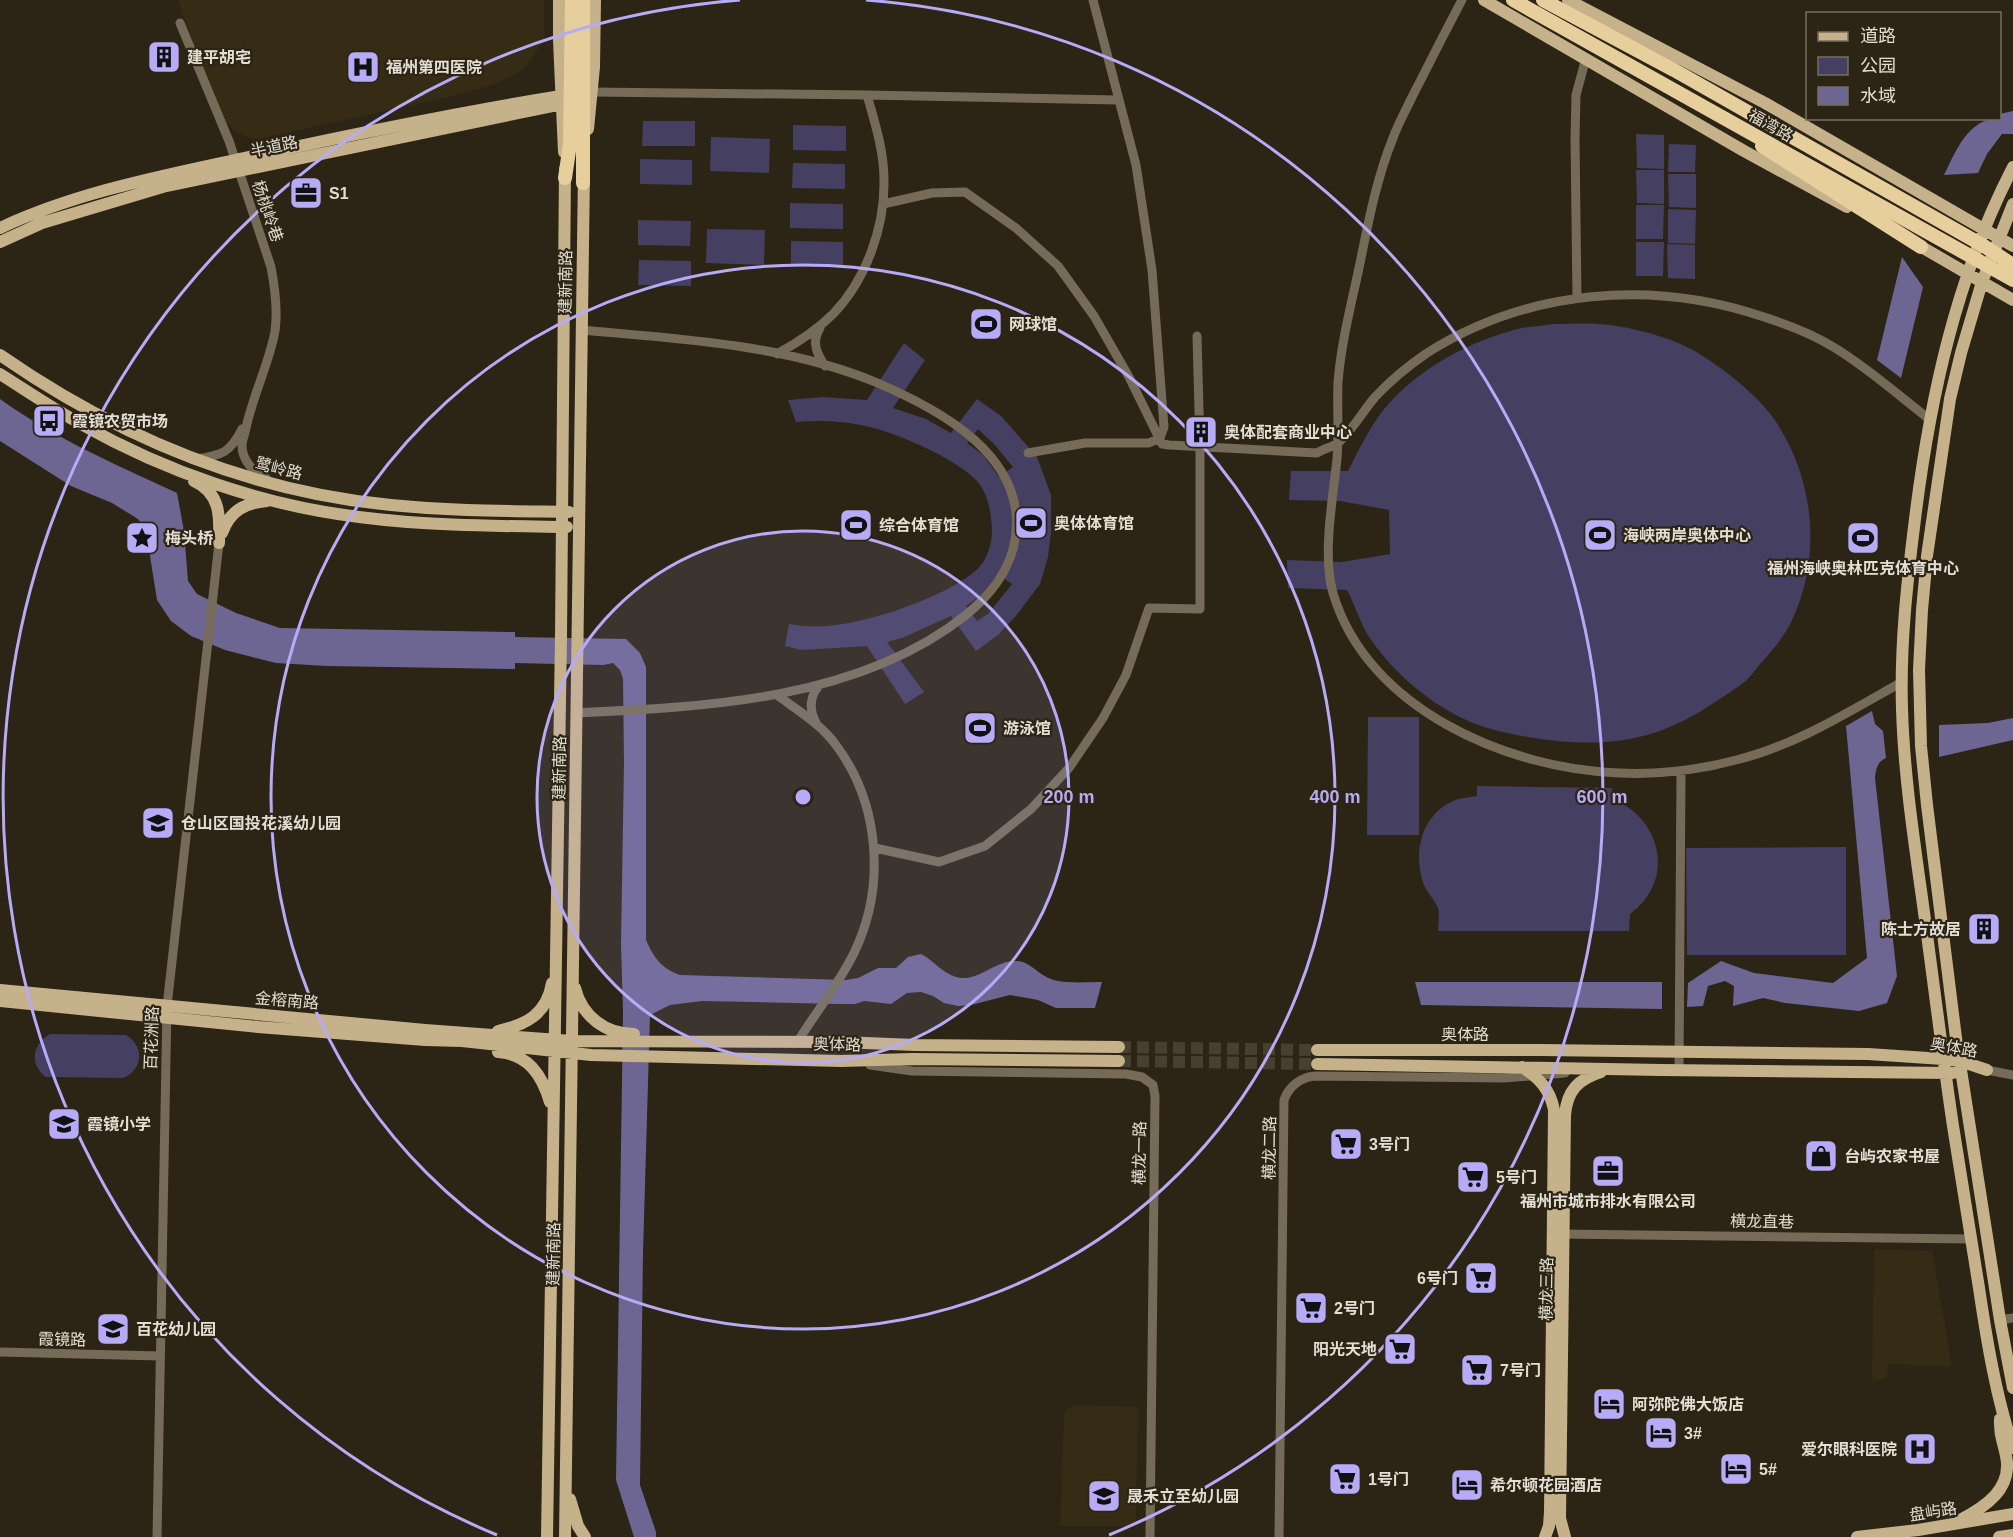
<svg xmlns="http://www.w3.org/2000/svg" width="2013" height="1537" viewBox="0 0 2013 1537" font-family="Arial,'Noto Sans SC',sans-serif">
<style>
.built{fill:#362b14}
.green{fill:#453f62;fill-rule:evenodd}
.water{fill:#6d6693}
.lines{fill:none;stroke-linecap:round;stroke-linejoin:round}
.major-tunnel{stroke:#474031;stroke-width:12;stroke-dasharray:12 6;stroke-linecap:butt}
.minor{stroke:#756b58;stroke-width:9}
.major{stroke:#c6b28a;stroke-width:12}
.highway{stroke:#e7ce9d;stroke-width:14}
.highway-bridge{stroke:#e7ce9d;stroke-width:14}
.ring{fill:none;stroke:#b7abf7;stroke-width:3}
.labels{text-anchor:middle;stroke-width:4.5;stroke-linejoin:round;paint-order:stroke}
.poi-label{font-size:16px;font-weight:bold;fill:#e3ddd3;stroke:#2c2414;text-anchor:start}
.street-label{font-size:16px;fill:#e3ddd3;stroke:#2c2414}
.centre{fill:#b7abf7;stroke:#2c2414;stroke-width:3}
.ring-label{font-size:18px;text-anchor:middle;font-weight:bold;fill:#b7abf7;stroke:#2c2414;stroke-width:4.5;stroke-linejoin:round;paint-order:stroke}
</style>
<rect width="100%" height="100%" fill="#2c2414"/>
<path class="built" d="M178,0H544V40L529,63L519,72L493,85L448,97L259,139L249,138L234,131L225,121L200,62Z
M1874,1249L1932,1251L1952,1366L1888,1364L1887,1377L1872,1382Z
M1075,1405L1138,1407L1136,1518L1134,1526H1060L1064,1415L1066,1410Z"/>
<path class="green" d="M643,121H695V146H642Z
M793,125L846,126V151L793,150Z
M1636,134L1664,135V169L1637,168Z
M711,137L770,139L769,173L710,171Z
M1669,144L1696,145L1695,172H1668Z
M640,159L692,160V185L640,184Z
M793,163L845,164V189L792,188Z
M1636,170H1664V204L1637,203Z
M1668,174H1696V208L1669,207Z
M790,203L843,204V229L790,228Z
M1636,205H1664L1663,239H1636Z
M1668,209L1696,210L1695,244L1668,243Z
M638,220L691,221L690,246L638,245Z
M707,229L765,230L764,265L706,263Z
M791,241L843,242V267L791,266Z
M1636,242H1664L1663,276H1636Z
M1667,244L1695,245V279L1668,278Z
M639,260L691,261V286L638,285Z
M1553,324C1569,324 1584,323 1599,324C1628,326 1667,336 1693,350C1720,366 1756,393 1774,419C1814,477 1822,554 1793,618C1785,636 1773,650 1760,664C1755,670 1750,678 1743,683C1735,689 1726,695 1718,700C1655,744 1602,749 1528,737C1506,733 1485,729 1464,719C1426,701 1388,668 1366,632C1359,619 1354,603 1347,590L1288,588L1287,560L1342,562L1390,554L1389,510L1340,501L1289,500L1291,471H1348C1359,450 1370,426 1385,408C1419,368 1471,340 1522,328C1532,326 1543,326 1553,324Z
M904,343L925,360L893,408L926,419L951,433L977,399L1001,416L1037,457L1051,495V532L1048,557L1040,584L1016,616L998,635L976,651L951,616L902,638L887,642L924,692L905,704L867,646L802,650L785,646L789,624C825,631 857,622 892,612C916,604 974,582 985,559C992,545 993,533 991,519C990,505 985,488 974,478C961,466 944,457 928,449C882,427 847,418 796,422L788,400L823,397L867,400ZM978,429L994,444L1013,467L999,477L983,455L967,443ZM998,575L1012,584L988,614L977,621L966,606L981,595Z
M1368,717H1419V835H1367Z
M1477,786L1612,788L1613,799C1663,820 1675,881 1630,914L1629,931H1438C1438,924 1440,914 1438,908C1434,898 1425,892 1422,879C1413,847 1424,811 1458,799C1464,798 1471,797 1477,796Z
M1846,847V955H1687L1686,848Z
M50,1034L126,1035C144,1045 144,1070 123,1078L46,1077C29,1065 32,1044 50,1034Z"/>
<path class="water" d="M2013,111V134H2002L1987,154L1978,173L1944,175C1956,151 1968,118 2000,118V114Z
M1902,257L1923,287L1901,378L1877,360Z
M0,399C54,438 117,465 177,493L184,531L188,581L197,594L236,613L280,628L515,632V637L626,639L640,653L646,667V940C654,958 662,969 680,975L846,980L858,978L878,968H896L908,957L921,954C933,960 942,973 956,977C979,984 998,955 1023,962C1033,966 1040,975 1051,979C1063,984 1088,982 1102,982L1095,1008H1056L1038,1000L1010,995L971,1005L958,1006L944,1003L933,996L921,992L907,993L891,1004L864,1001L855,1004H839L702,1001L670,1005L650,1015L643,1252L640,1485L656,1532V1537H634L616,1480L623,1012L621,944L624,762L623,679L620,670L613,663L603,665L515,663V669L327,666L276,663L225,650L191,636L171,621L157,600L146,531L138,519L112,503L71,486L0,441Z
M1872,711L1875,724L1883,731L1886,758C1877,762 1876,769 1875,778L1897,976L1887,1003L1859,1011L1785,1003L1763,998L1733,1006L1734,986L1725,981L1708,986L1703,1006L1687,1007L1688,983L1721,961L1754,973L1833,983L1867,958L1846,726Z
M2013,718V740L1939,757V725L1988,723Z
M1415,982H1662V1009L1421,1005Z"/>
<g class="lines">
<path class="major-tunnel" d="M1119,1047L1317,1050
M1119,1061L1317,1064"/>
<path class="minor" d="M1462,0C1445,32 1429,64 1412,97C1406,110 1398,124 1393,138C1376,180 1368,224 1359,268C1351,305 1341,344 1338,382C1337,407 1339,433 1337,459C1333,497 1322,556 1333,593C1367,709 1508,769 1619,773C1661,775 1700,770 1740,759C1798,744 1850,711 1902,682
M180,23L229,141L271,267C275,288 278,310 275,331C269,364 253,395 246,428C245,434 242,440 242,446C242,460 254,473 266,478
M592,92L867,95L1118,100
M883,204L932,193L965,192L1016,228L1058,266L1094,316L1129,377L1162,444L1169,445L1317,453C1323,449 1332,447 1338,443C1350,433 1364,410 1375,397C1391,380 1408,366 1427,353C1528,289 1652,279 1764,317C1789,325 1813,334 1835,348C1868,368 1898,395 1929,419
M1577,298L1575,138L1576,95L1586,58
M820,328C811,342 817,354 825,366
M777,354C797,343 817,330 833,314C866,280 885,227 884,180C884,151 875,123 867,95
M1028,453L1085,443H1149L1160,438L1164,427L1152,270L1136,165L1093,0
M197,459C222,455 230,453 242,429
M777,695C797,710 821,724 836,745C880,804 886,887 854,953C839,984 816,1012 798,1041
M576,713C707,707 859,700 966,615C998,589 1020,557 1016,513C1009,447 935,408 880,384C786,344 681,339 581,330
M816,723C809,710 809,695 821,684
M875,848L939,862L985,846L1031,809L1069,768L1103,718L1126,675L1149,608L1200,609V447L1197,336
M870,1065L912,1071L1126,1074L1142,1077L1153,1085L1155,1096L1150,1537
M1987,1070L2013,1075
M1679,1071L1681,772
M1559,1234L1971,1239
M2000,1320L2013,1318
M0,1352L160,1356
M157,1537L167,1006L219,543
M1279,1537L1284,1100C1289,1086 1301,1077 1315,1076L1504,1078L1565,1073"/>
<path class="major" d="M559,0V40L564,152
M1484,0L1744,151L1847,207
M1568,0L1765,103L2013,246
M588,129L594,67L595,0
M2013,167C1956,277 1930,398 1915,519C1907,583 1900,645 1902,709C1904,775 1914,840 1923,905C1933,978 1942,1052 1953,1126C1962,1180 1970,1234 1979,1288C1987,1342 1996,1396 2013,1448
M2013,204L1982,282L1961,353L1950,399L1927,556L1922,610L1919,670L1921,746L1927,805L1956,1038L2000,1320L2013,1388
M0,228C77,192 162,176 244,158C349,135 455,113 561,96
M0,242L42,223L166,186L562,104
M1913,242L2013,300
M0,355C118,437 247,491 391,505C450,511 510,511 569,512
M0,374C27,391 53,409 81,424C166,472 262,505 359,517C428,526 498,526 567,527
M194,481C221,493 220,517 219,543
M222,533C230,511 244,503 267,501
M575,988C582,1016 605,1034 634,1034
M0,990L425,1030L572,1041L841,1042L915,1045L1119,1047
M0,1001L258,1027L425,1040L462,1041L591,1055L841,1061L912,1059L1119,1061
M498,1031C526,1025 547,1014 552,983
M1317,1050H1542L1868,1054L1943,1059L1960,1061L1987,1070
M498,1052C528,1054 542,1075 550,1102
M1317,1064L1661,1070L1953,1073
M1522,1067C1539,1078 1550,1089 1554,1110L1550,1512L1549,1526L1545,1537
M570,1499L578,1526L585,1537
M1960,1520C1985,1507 2013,1489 2006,1456C2003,1440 1999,1437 2000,1419
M547,1537L561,637L565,169
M565,1537L584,173
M1565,1537L1560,1518L1565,1115C1567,1091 1578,1079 1601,1072
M1857,1537L1918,1530L2013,1514
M1999,1537L2013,1535"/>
<path class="highway" d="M1762,146L1921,247
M565,178L570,144L572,0
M583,183V0"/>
<path class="highway-bridge" d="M1513,0L2013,280
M1543,0L1674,70L1984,246L2013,265"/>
</g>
<circle cx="803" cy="797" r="266" fill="#b7abf7" fill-opacity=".12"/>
<g class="ring">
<circle cx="803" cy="797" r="266"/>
<circle cx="803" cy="797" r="532"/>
<path d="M497 1535A799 799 0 0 1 740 0M866 0A799 799 0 0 1 1109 1535"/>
</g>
<defs>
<g id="building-square" transform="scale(1.725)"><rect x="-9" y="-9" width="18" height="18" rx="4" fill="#b7abf7" stroke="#2c2414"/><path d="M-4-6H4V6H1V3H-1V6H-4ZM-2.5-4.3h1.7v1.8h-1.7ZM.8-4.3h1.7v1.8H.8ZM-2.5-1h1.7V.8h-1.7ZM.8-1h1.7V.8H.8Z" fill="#111"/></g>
<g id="hospital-square" transform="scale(1.725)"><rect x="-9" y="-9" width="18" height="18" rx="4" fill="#b7abf7" stroke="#2c2414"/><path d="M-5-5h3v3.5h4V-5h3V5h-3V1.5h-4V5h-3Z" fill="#111"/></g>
<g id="office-square" transform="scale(1.725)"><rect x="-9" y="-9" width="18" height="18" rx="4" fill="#b7abf7" stroke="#2c2414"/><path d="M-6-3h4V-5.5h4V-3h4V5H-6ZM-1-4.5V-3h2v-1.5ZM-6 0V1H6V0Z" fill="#111"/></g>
<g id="stadium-square" transform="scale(1.725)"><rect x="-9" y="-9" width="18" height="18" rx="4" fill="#b7abf7" stroke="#2c2414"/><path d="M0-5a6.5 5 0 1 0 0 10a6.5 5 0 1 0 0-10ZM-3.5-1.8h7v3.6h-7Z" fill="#111"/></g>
<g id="bus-square" transform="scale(1.725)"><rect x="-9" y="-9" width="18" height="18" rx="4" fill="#b7abf7" stroke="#2c2414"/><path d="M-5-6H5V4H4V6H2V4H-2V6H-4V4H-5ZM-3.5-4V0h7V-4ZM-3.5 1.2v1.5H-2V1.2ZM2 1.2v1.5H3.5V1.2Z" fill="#111"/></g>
<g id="sight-square" transform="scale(1.725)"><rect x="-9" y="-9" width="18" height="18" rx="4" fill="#b7abf7" stroke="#2c2414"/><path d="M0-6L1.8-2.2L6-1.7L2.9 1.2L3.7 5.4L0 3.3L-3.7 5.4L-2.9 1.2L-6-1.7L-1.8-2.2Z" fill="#111"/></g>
<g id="school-square" transform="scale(1.725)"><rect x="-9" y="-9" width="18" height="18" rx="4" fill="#b7abf7" stroke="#2c2414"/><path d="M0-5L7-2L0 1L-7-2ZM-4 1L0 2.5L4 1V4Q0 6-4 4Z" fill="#111"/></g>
<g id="supermarket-square" transform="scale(1.725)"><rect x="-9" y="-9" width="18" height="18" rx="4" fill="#b7abf7" stroke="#2c2414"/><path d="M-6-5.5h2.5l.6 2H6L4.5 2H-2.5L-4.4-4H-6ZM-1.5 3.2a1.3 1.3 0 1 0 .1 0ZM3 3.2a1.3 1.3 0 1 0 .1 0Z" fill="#111"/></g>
<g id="shop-square" transform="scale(1.725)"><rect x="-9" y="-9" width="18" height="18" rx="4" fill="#b7abf7" stroke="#2c2414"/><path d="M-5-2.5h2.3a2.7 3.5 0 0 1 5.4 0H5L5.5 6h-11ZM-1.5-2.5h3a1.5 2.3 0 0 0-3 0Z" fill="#111"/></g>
<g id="hotel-square" transform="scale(1.725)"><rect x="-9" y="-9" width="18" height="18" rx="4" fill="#b7abf7" stroke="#2c2414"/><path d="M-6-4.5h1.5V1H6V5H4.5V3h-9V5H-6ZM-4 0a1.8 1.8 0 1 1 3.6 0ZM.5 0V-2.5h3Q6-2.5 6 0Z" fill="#111"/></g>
</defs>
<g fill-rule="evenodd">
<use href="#building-square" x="164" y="57"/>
<use href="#hospital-square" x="363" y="67"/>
<use href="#office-square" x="306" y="193"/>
<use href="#stadium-square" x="986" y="324"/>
<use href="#bus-square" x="49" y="421"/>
<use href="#building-square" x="1201" y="432"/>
<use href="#stadium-square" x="1031" y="523"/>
<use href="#stadium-square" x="856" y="525"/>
<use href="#stadium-square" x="1600" y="535"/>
<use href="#sight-square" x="142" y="538"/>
<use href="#stadium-square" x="1863" y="538"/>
<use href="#stadium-square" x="980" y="728"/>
<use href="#school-square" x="158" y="823"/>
<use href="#building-square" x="1984" y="929"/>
<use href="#school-square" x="64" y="1124"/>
<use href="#supermarket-square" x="1346" y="1144"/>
<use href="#shop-square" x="1821" y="1156"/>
<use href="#office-square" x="1608" y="1171"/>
<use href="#supermarket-square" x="1473" y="1177"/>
<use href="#supermarket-square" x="1481" y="1278"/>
<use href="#supermarket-square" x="1311" y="1308"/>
<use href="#school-square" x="113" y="1329"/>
<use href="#supermarket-square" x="1400" y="1349"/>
<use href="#supermarket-square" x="1477" y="1370"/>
<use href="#hotel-square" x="1609" y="1404"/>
<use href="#hotel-square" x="1661" y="1433"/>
<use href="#hospital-square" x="1920" y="1449"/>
<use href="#hotel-square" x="1736" y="1469"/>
<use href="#supermarket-square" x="1345" y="1479"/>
<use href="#hotel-square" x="1467" y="1485"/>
<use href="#school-square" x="1104" y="1496"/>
</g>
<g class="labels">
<g class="poi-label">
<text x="187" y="63">建平胡宅</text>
<text x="386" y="73">福州第四医院</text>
<text x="329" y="199">S1</text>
<text x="1009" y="330">网球馆</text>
<text x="72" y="427">霞镜农贸市场</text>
<text x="1224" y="438">奥体配套商业中心</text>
<text x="1054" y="529">奥体体育馆</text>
<text x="879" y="531">综合体育馆</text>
<text x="1623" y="541">海峡两岸奥体中心</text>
<text x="165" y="544">梅头桥</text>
<text x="1863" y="574" text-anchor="middle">福州海峡奥林匹克体育中心</text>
<text x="1003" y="734">游泳馆</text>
<text x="181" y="829">仓山区国投花溪幼儿园</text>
<text x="1961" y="935" text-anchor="end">陈士方故居</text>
<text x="87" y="1130">霞镜小学</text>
<text x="1369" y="1150">3号门</text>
<text x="1844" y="1162">台屿农家书屋</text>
<text x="1496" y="1183">5号门</text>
<text x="1608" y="1207" text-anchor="middle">福州市城市排水有限公司</text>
<text x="1458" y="1284" text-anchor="end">6号门</text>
<text x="1334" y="1314">2号门</text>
<text x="136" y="1335">百花幼儿园</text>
<text x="1377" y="1355" text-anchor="end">阳光天地</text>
<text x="1500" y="1376">7号门</text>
<text x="1632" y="1410">阿弥陀佛大饭店</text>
<text x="1684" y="1439">3#</text>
<text x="1897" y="1455" text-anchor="end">爱尔眼科医院</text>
<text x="1759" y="1475">5#</text>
<text x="1368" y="1485">1号门</text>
<text x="1490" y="1491">希尔顿花园酒店</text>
<text x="1127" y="1502">晟禾立至幼儿园</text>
</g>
<g class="street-label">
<text transform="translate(1771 125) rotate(29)" y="6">福湾路</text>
<text transform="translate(274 146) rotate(-12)" y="6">半道路</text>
<text transform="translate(268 211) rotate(71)" y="6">杨桃岭巷</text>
<text transform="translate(565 282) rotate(-89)" y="6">建新南路</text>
<text transform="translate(279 468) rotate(14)" y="6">鹭岭路</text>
<text transform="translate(559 768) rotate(-89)" y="6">建新南路</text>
<text transform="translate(287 1000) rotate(5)" y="6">金榕南路</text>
<text x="1465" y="1040">奥体路</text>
<text transform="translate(151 1038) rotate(-88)" y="6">百花洲路</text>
<text transform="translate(837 1044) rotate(1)" y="6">奥体路</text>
<text transform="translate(1954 1047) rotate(10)" y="6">奥体路</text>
<text transform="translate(1269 1148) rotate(-89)" y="6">横龙二路</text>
<text transform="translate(1139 1153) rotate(-89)" y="6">横龙一路</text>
<text transform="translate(1762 1221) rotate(1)" y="6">横龙直巷</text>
<text transform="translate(553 1254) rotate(-89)" y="6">建新南路</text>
<text transform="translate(1546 1289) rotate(-89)" y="6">横龙三路</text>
<text transform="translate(62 1339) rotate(1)" y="6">霞镜路</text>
<text transform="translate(1933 1511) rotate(-9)" y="6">盘屿路</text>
</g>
</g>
<circle cx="803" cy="797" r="9" class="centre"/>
<g class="ring-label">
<text x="1069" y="803">200 m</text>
<text x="1335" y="803">400 m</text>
<text x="1602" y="803">600 m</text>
</g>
<rect x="1806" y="12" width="195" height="108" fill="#2c2414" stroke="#756e60" stroke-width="1.5"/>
<rect x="1818" y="32" width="30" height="9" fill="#c6b28a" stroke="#756e60" stroke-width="1.5"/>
<text x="1860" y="42" font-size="18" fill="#e3ddd3">道路</text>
<rect x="1818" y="57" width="30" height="18" fill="#453f62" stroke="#756e60" stroke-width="1.5"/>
<text x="1860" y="72" font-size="18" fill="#e3ddd3">公园</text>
<rect x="1818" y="87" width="30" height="18" fill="#6d6693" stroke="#756e60" stroke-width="1.5"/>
<text x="1860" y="102" font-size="18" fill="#e3ddd3">水域</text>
</svg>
